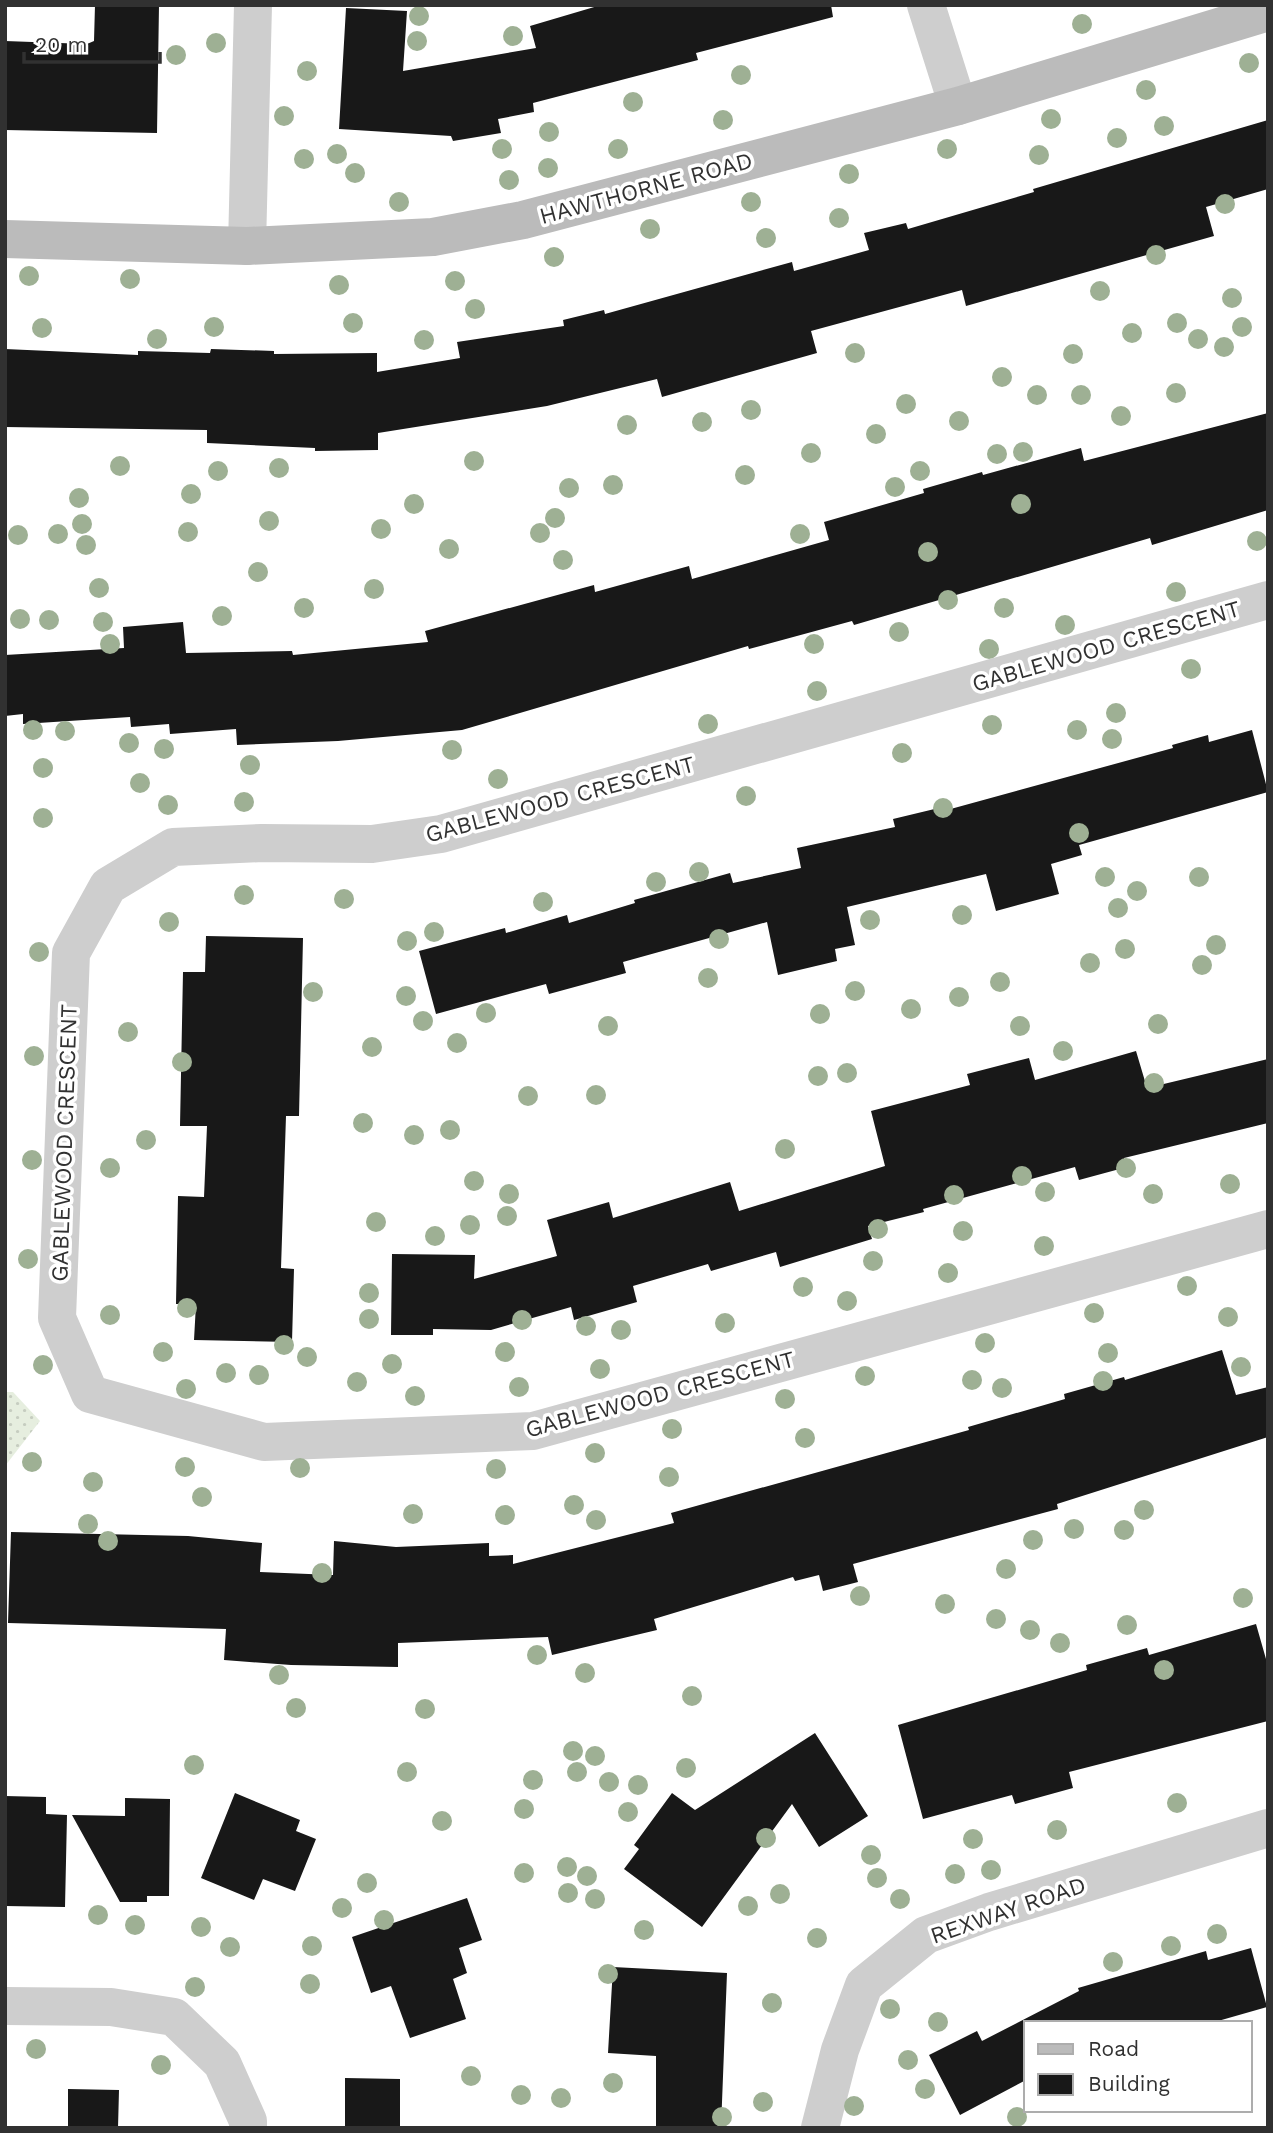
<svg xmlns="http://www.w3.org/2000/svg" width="1273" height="2133" viewBox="0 0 1273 2133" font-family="'Work Sans',sans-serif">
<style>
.park{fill:url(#park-dots)}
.building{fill:#181818}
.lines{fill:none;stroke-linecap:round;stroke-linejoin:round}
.street{stroke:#cecece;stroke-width:38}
.secondary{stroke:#bbb;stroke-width:38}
.tree{fill:#9eb094}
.labels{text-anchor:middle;stroke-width:7;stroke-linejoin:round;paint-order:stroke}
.street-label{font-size:23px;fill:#313131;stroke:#fff}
</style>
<defs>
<pattern id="park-dots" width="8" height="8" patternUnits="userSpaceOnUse" patternTransform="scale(1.75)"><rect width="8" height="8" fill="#e6eedf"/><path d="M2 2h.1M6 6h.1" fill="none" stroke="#c6cdc0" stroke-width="1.8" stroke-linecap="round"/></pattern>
</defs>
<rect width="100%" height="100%" fill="#fff"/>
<path class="park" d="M5,1392H13L40,1421L5,1466Z"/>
<path class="building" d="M95,5H159L157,133L5,130V41L87,44L94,41Z
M601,5H831L833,17L696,53L698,60L533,103L534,112L498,119L501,133L453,141L451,136L339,129L346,8L407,11L403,71L536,48L530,26Z
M1268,120V189L1206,207L1214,236L966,306L962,290L811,331L817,353L662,397L657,379L547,406L378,433V450L315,451V448L207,443V430L5,427V349L138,355V351L210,353L211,349L274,351V354L377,353V372L460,358L457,342L564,326L563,320L604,310L605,314L792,262L794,271L869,250L864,233L906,223L908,229L1034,192L1033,189Z
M1268,413V510L1152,545L1150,538L854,625L852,621L749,649L748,646L462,730L338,741L237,745L236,729L170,734L169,724L131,727L130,717L23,724V714L5,716V655L124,648L123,627L183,622L186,653L292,651L293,655L428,642L425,631L594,585L595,592L689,566L692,579L829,540L824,522L924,493L923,489L982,472L983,475L1081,448L1084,461Z
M1252,730L1268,792L1079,845L1082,855L1051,864L1059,894L996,911L986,874L847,907L855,945L835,949L837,961L778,975L767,922L623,962L626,973L549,994L546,984L436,1014L419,951L505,928L506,933L567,915L569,923L635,903L634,900L730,873L733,883L801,868L797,848L895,827L893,819L947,806V810L1173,748L1172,745L1208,735L1209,742Z
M206,936L303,938L299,1116H286L281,1268L294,1269L292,1342L194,1340L196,1304H176L178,1196L204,1197L207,1126H180L183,972H205Z
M1136,1051L1147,1088L1268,1059V1123L1124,1158L1127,1167L1079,1180L1075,1167L923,1209L924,1212L868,1226L872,1239L780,1267L776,1252L711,1271L708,1264L633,1286L637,1302L574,1320L571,1307L491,1330L433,1329V1335H391L392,1254L475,1255L474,1279L557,1256L547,1220L609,1202L613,1218L730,1182L739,1211L885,1166L871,1111L970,1085L967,1074L1029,1058L1035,1080Z
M1222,1350L1236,1395L1268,1387V1437L1057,1504L1058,1509L853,1564L858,1582L823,1591L819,1575L795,1581L793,1577L654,1619L657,1630L552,1655L548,1637L398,1643V1667L291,1665L224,1660L226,1629L8,1623L11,1532L188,1536L262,1543L260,1572L333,1575L334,1541L396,1547L489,1543V1556L513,1555V1564L674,1523L671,1513L969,1430L968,1427L1065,1399L1064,1394L1124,1377L1125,1380Z
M1256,1624L1268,1666V1721L1069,1772L1073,1788L1015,1804L1012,1795L923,1819L898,1725L1087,1670L1086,1665L1147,1648L1149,1655Z
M815,1733L868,1816L819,1847L792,1804L702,1927L624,1869L639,1849L634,1845L672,1793L695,1810Z
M235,1793L300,1820L296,1831L316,1839L295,1891L263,1879L254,1900L201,1878Z
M5,1796L46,1797V1814L67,1815L65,1907L5,1906Z
M125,1798L170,1799L169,1896H147V1902H120L72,1815L125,1816Z
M467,1898L482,1940L459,1948L467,1973L453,1979L466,2019L410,2038L391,1986L371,1993L352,1937Z
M1251,1948L1267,2007L1211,2023H1026V2080L960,2115L929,2055L977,2031L982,2041L1079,1991L1078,1988L1206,1951L1208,1960Z
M613,1967L727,1973L721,2128H656V2056L608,2053Z
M345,2078L400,2079V2128H345Z
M68,2089L119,2090L118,2128H68Z"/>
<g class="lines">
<path class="street" d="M926,5L958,106
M247,246L253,5
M1268,600L441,834L372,844L262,843L173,847L108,886L71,953L57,1318L90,1394L264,1442L533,1431L1268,1229
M5,2006L111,2007L174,2017L222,2063L248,2121V2128
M820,2128L840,2050L864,1985L926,1935L989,1912L1268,1828"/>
<path class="secondary" d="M5,239L247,246L433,237L523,220L958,106L1268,12"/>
</g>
<g class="tree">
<circle cx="419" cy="16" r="10"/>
<circle cx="1082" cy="24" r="10"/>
<circle cx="513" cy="36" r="10"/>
<circle cx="417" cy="41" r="10"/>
<circle cx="216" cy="43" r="10"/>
<circle cx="176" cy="55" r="10"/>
<circle cx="1249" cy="63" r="10"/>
<circle cx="307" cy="71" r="10"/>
<circle cx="741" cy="75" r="10"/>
<circle cx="1146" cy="90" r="10"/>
<circle cx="633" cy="102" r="10"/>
<circle cx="284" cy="116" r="10"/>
<circle cx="1051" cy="119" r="10"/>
<circle cx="723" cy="120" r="10"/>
<circle cx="1164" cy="126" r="10"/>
<circle cx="549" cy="132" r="10"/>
<circle cx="1117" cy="138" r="10"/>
<circle cx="502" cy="149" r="10"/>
<circle cx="618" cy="149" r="10"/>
<circle cx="947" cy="149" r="10"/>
<circle cx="337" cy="154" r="10"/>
<circle cx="1039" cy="155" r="10"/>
<circle cx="304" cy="159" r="10"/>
<circle cx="548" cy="168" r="10"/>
<circle cx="355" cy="173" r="10"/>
<circle cx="849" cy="174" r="10"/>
<circle cx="509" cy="180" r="10"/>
<circle cx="399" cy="202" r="10"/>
<circle cx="751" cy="202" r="10"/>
<circle cx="1225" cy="204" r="10"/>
<circle cx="839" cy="218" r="10"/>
<circle cx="650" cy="229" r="10"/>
<circle cx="766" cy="238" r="10"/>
<circle cx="1156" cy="255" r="10"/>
<circle cx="554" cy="257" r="10"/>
<circle cx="29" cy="276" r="10"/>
<circle cx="130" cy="279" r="10"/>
<circle cx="455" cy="281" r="10"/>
<circle cx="339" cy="285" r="10"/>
<circle cx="1100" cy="291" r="10"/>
<circle cx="1232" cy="298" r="10"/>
<circle cx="475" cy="309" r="10"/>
<circle cx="353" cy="323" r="10"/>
<circle cx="1177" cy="323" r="10"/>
<circle cx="214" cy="327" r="10"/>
<circle cx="1242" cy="327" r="10"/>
<circle cx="42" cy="328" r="10"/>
<circle cx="1132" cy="333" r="10"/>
<circle cx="157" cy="339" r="10"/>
<circle cx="1198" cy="339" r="10"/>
<circle cx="424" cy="340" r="10"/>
<circle cx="1224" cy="347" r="10"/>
<circle cx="855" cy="353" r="10"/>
<circle cx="1073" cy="354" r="10"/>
<circle cx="1002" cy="377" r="10"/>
<circle cx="1176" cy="393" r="10"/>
<circle cx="1037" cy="395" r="10"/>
<circle cx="1081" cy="395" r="10"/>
<circle cx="906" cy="404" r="10"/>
<circle cx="751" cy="410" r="10"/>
<circle cx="1121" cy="416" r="10"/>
<circle cx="959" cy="421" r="10"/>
<circle cx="702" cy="422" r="10"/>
<circle cx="627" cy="425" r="10"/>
<circle cx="876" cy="434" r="10"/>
<circle cx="1023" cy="452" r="10"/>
<circle cx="811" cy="453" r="10"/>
<circle cx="997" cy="454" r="10"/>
<circle cx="474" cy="461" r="10"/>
<circle cx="120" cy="466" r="10"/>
<circle cx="279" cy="468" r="10"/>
<circle cx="218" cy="471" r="10"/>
<circle cx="920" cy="471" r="10"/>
<circle cx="745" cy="475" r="10"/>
<circle cx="613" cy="485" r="10"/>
<circle cx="895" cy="487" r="10"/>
<circle cx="569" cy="488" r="10"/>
<circle cx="191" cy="494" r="10"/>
<circle cx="79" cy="498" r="10"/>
<circle cx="414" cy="504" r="10"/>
<circle cx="1021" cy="504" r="10"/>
<circle cx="555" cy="518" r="10"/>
<circle cx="269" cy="521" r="10"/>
<circle cx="82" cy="524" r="10"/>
<circle cx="381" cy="529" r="10"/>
<circle cx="188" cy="532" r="10"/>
<circle cx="540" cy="533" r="10"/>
<circle cx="58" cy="534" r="10"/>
<circle cx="800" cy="534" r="10"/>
<circle cx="18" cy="535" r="10"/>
<circle cx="1257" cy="541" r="10"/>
<circle cx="86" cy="545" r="10"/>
<circle cx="449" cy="549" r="10"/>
<circle cx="928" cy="552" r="10"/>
<circle cx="563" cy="560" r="10"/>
<circle cx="258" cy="572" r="10"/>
<circle cx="99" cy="588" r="10"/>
<circle cx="374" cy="589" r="10"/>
<circle cx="1176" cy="592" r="10"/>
<circle cx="948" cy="600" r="10"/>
<circle cx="304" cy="608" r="10"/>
<circle cx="1004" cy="608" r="10"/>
<circle cx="222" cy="616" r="10"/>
<circle cx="20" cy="619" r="10"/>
<circle cx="49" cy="620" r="10"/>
<circle cx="103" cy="622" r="10"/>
<circle cx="1065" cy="625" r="10"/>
<circle cx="899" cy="632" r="10"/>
<circle cx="110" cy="644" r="10"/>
<circle cx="814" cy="644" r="10"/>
<circle cx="989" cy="649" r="10"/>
<circle cx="1191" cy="669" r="10"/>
<circle cx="817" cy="691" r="10"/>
<circle cx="1116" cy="713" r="10"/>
<circle cx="708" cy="724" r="10"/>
<circle cx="992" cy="725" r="10"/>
<circle cx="33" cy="730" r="10"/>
<circle cx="1077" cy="730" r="10"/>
<circle cx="65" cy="731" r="10"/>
<circle cx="1112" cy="739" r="10"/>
<circle cx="129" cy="743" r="10"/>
<circle cx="164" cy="749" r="10"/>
<circle cx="452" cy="750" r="10"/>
<circle cx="902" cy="753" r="10"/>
<circle cx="250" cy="765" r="10"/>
<circle cx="43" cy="768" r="10"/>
<circle cx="498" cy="779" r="10"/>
<circle cx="140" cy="783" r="10"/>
<circle cx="746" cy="796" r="10"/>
<circle cx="244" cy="802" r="10"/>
<circle cx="168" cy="805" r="10"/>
<circle cx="943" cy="808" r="10"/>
<circle cx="43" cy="818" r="10"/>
<circle cx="1079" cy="833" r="10"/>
<circle cx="699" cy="872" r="10"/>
<circle cx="1105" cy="877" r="10"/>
<circle cx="1199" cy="877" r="10"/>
<circle cx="656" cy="882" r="10"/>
<circle cx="1137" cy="891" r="10"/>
<circle cx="244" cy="895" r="10"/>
<circle cx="344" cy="899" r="10"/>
<circle cx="543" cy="902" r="10"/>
<circle cx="1118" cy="908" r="10"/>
<circle cx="962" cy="915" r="10"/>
<circle cx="870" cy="920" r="10"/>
<circle cx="169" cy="922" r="10"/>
<circle cx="434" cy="932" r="10"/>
<circle cx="719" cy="939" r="10"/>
<circle cx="407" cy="941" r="10"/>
<circle cx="1216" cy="945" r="10"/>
<circle cx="1125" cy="949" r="10"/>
<circle cx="39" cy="952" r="10"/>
<circle cx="1090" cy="963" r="10"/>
<circle cx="1202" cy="965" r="10"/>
<circle cx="708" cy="978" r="10"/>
<circle cx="1000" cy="982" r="10"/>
<circle cx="855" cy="991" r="10"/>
<circle cx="313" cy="992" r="10"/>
<circle cx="406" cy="996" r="10"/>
<circle cx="959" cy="997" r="10"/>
<circle cx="911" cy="1009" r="10"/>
<circle cx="486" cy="1013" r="10"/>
<circle cx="820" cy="1014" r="10"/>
<circle cx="423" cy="1021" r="10"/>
<circle cx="1158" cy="1024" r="10"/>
<circle cx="608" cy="1026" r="10"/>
<circle cx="1020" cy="1026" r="10"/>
<circle cx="128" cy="1032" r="10"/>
<circle cx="457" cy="1043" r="10"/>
<circle cx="372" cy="1047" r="10"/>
<circle cx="1063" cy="1051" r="10"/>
<circle cx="34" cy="1056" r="10"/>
<circle cx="182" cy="1062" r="10"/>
<circle cx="847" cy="1073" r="10"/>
<circle cx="818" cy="1076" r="10"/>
<circle cx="1154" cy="1083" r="10"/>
<circle cx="596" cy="1095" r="10"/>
<circle cx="528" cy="1096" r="10"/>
<circle cx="363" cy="1123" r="10"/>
<circle cx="450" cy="1130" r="10"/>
<circle cx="414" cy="1135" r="10"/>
<circle cx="146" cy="1140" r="10"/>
<circle cx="785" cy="1149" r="10"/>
<circle cx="32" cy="1160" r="10"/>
<circle cx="110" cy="1168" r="10"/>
<circle cx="1126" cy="1168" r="10"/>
<circle cx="1022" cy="1176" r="10"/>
<circle cx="474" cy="1181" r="10"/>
<circle cx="1230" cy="1184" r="10"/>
<circle cx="1045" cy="1192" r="10"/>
<circle cx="509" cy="1194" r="10"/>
<circle cx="1153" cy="1194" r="10"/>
<circle cx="954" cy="1195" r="10"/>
<circle cx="507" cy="1216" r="10"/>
<circle cx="376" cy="1222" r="10"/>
<circle cx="470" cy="1225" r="10"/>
<circle cx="878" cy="1229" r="10"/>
<circle cx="963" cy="1231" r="10"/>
<circle cx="435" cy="1236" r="10"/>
<circle cx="1044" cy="1246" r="10"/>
<circle cx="28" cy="1259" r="10"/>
<circle cx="873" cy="1261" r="10"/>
<circle cx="948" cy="1273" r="10"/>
<circle cx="1187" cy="1286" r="10"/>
<circle cx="803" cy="1287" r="10"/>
<circle cx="369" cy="1293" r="10"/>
<circle cx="847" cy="1301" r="10"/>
<circle cx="187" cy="1308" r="10"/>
<circle cx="1094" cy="1313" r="10"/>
<circle cx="110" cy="1315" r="10"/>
<circle cx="1228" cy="1317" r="10"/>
<circle cx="369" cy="1319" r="10"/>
<circle cx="522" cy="1320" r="10"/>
<circle cx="725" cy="1323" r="10"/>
<circle cx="586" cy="1326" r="10"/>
<circle cx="621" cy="1330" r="10"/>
<circle cx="985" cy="1343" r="10"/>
<circle cx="284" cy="1345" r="10"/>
<circle cx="163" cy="1352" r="10"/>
<circle cx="505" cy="1352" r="10"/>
<circle cx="1108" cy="1353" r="10"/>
<circle cx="307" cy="1357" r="10"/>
<circle cx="392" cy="1364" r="10"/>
<circle cx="43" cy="1365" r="10"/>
<circle cx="1241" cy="1367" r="10"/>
<circle cx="600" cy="1369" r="10"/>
<circle cx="226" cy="1373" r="10"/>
<circle cx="259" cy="1375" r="10"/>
<circle cx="865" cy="1376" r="10"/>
<circle cx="972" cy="1380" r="10"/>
<circle cx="1103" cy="1381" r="10"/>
<circle cx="357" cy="1382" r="10"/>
<circle cx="519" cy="1387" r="10"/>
<circle cx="1002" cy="1388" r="10"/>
<circle cx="186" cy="1389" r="10"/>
<circle cx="415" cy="1396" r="10"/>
<circle cx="785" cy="1399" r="10"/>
<circle cx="672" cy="1429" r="10"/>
<circle cx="805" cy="1438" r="10"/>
<circle cx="595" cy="1453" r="10"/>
<circle cx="32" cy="1462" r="10"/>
<circle cx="185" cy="1467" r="10"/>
<circle cx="300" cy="1468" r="10"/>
<circle cx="496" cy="1469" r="10"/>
<circle cx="669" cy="1477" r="10"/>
<circle cx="93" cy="1482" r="10"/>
<circle cx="202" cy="1497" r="10"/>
<circle cx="574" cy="1505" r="10"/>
<circle cx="1144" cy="1510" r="10"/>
<circle cx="413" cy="1514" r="10"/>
<circle cx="505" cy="1515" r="10"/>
<circle cx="596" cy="1520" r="10"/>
<circle cx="88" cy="1524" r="10"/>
<circle cx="1074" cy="1529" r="10"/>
<circle cx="1124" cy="1530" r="10"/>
<circle cx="1033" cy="1540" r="10"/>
<circle cx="108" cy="1541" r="10"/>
<circle cx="1006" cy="1569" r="10"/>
<circle cx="322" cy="1573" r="10"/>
<circle cx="860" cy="1596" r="10"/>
<circle cx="1243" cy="1598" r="10"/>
<circle cx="945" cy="1604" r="10"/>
<circle cx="996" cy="1619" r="10"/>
<circle cx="1127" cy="1625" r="10"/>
<circle cx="1030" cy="1630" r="10"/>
<circle cx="1060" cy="1643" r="10"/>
<circle cx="537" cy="1655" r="10"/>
<circle cx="1164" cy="1670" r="10"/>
<circle cx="585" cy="1673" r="10"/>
<circle cx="279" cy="1675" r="10"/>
<circle cx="692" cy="1696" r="10"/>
<circle cx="296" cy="1708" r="10"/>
<circle cx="425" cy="1709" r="10"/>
<circle cx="573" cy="1751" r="10"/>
<circle cx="595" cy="1756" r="10"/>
<circle cx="194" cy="1765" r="10"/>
<circle cx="686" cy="1768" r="10"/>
<circle cx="407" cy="1772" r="10"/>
<circle cx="577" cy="1772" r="10"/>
<circle cx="533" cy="1780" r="10"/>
<circle cx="609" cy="1782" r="10"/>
<circle cx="638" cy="1785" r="10"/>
<circle cx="1177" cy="1803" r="10"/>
<circle cx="524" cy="1809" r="10"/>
<circle cx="628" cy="1812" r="10"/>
<circle cx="442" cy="1821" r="10"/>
<circle cx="1057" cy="1830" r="10"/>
<circle cx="766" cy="1838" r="10"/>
<circle cx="973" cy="1839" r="10"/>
<circle cx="871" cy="1855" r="10"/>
<circle cx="567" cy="1867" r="10"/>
<circle cx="991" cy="1870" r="10"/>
<circle cx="524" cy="1873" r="10"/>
<circle cx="955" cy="1874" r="10"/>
<circle cx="587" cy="1876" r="10"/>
<circle cx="877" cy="1878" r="10"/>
<circle cx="367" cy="1883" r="10"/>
<circle cx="568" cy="1893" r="10"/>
<circle cx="780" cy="1894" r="10"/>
<circle cx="595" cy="1899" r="10"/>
<circle cx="900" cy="1899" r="10"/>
<circle cx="748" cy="1906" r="10"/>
<circle cx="342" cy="1908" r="10"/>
<circle cx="98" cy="1915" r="10"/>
<circle cx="384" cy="1920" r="10"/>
<circle cx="135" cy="1925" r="10"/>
<circle cx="201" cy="1927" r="10"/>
<circle cx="644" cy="1930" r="10"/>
<circle cx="1217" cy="1934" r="10"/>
<circle cx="817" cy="1938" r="10"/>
<circle cx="312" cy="1946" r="10"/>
<circle cx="1171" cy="1946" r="10"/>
<circle cx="230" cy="1947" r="10"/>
<circle cx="1113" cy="1962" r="10"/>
<circle cx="608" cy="1974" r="10"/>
<circle cx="310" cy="1984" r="10"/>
<circle cx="195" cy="1987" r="10"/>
<circle cx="772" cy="2003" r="10"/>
<circle cx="890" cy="2009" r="10"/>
<circle cx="938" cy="2022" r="10"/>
<circle cx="36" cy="2049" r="10"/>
<circle cx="908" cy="2060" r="10"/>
<circle cx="161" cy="2065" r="10"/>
<circle cx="471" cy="2076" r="10"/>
<circle cx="613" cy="2083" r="10"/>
<circle cx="925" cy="2089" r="10"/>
<circle cx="521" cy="2095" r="10"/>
<circle cx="561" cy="2098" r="10"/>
<circle cx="763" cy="2102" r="10"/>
<circle cx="854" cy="2106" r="10"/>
<circle cx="722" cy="2117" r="10"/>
<circle cx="1017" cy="2117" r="10"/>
</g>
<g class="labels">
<g class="street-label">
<text transform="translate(646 188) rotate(-15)" y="8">HAWTHORNE ROAD</text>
<text transform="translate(1106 646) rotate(-16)" y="8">GABLEWOOD CRESCENT</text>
<text transform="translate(560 799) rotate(-15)" y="8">GABLEWOOD CRESCENT</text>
<text transform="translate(64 1143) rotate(-88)" y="8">GABLEWOOD CRESCENT</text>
<text transform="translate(660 1394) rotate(-15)" y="8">GABLEWOOD CRESCENT</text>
<text transform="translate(1008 1910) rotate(-19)" y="8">REXWAY ROAD</text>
</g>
</g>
<rect width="1273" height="2133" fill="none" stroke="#313131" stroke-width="14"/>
<rect x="1024" y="2021" width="228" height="91" fill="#ffffff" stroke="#adadad" stroke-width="2"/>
<rect x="1038" y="2044" width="35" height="10" fill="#bbbbbb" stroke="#adadad" stroke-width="2"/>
<text x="1088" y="2056" font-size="21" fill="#313131">Road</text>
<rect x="1038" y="2074" width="35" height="21" fill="#181818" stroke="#adadad" stroke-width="2"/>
<text x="1088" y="2091" font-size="21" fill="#313131">Building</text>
<path d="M24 52v10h136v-10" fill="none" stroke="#313131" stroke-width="3.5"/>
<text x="35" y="52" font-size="21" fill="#313131" stroke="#ffffff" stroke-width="5" paint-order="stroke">20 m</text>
</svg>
